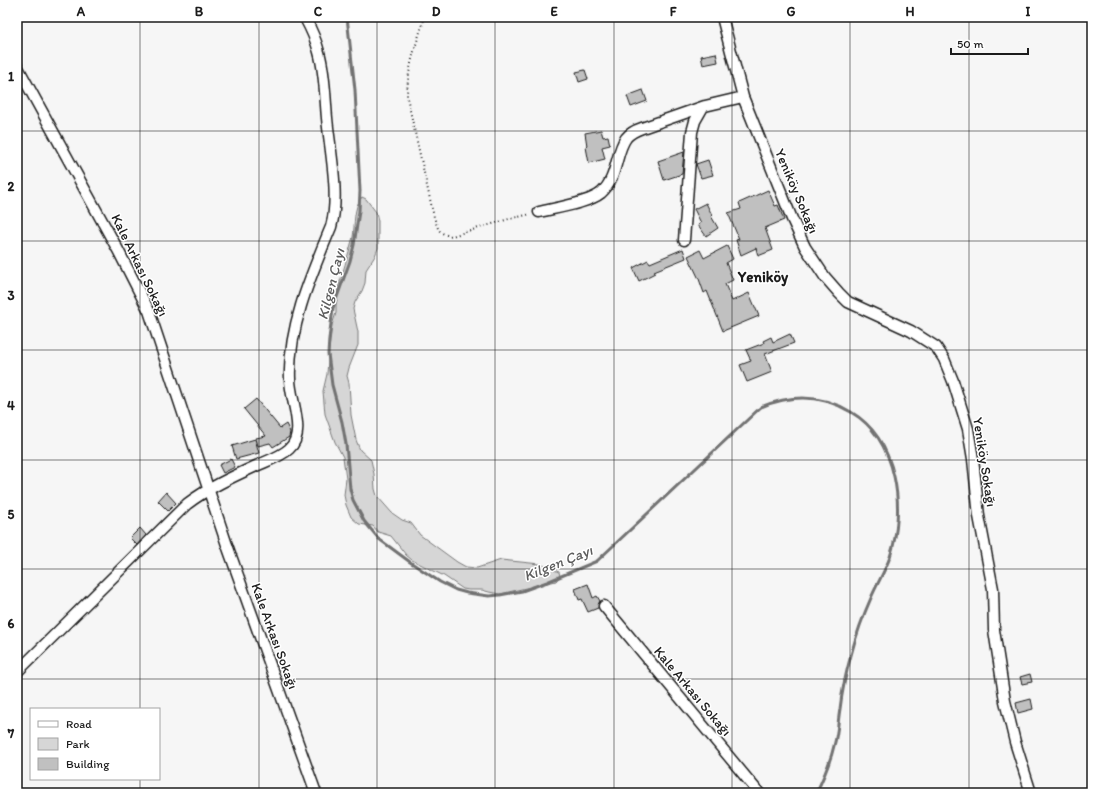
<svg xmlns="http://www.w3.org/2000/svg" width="1109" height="810" viewBox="0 0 1109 810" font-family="Itim,sans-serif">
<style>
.green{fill:#d6d6d6;stroke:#797979}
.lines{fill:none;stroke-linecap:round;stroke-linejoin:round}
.stream{stroke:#727272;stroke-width:3}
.building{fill:#c0c0c0;stroke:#1c1c1c}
.street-casing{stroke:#1c1c1c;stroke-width:13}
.path{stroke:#1c1c1c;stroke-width:2;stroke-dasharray:1 3;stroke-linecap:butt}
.street{stroke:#fff;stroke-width:10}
.grid{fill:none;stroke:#1c1c1c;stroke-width:1;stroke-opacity:0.55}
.labels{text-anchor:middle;stroke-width:3;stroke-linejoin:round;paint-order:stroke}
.street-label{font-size:14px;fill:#1c1c1c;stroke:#fff}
.neighbourhood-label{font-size:15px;font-weight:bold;fill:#1c1c1c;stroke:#fff}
.water-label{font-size:15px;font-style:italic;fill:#5d5d5d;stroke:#fff}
.neatline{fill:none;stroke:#1c1c1c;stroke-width:1.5}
.grid-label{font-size:13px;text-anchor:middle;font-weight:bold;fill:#1c1c1c}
</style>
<rect width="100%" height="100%" fill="#f6f6f6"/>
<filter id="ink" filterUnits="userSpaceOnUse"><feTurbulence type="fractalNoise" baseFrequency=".025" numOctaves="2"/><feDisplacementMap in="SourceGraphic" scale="8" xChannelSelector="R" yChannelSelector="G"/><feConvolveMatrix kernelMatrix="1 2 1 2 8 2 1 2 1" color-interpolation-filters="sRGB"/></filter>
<g filter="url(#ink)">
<path class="green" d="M362,197L366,199L376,212L378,221V248L375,256L366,270L365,283L362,291L355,302L353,309L358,332V345L349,368L347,376L349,383L351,415L356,440L360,450L371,460L374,474L375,489L377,496L392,513L402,520L411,523L420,535L457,562L466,567L477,568L501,560L540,564L559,572L560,576L556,581L500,594L489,592L482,590H469L463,589L444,576L412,560L406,555L391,536L378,532L373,526L359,524L351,517L346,505L344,495L346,479L343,457L335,442L325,414L324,403L323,391L327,374L328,358L332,325L336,313V301L337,292C342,274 348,256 353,237C355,225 353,207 362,197Z"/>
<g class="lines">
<path class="stream" d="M347,17L355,90L360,191L359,211L354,245L350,261L333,308L329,339L328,354L332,385L342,422L346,444L350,489L353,500L364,521L379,539L410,562L440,582L456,590L467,593L489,596L500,595L522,591L547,582L597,561L761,407C792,394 823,395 851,412C898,440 906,509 890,557C885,571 877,584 871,598C863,616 856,636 851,655C846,673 842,691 840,709C838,720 838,731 835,742C831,760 824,777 816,793"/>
</g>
<path class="building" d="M716,53L718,62L703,65L701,56Z
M585,70L588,79L579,82L576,72Z
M643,90L647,101L631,107L627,96Z
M601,130L603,137L608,136L610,145L602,147L605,159L589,163L586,147L587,146L585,133Z
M684,152L682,174L664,180L658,161Z
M708,160L713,175L701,178L696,164Z
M768,190L775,206L778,205L784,220L765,228L773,250L758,256L756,248L741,255L736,240L739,239L728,213L741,209L739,203Z
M706,203L712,215L711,216L718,228L706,236L698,225L701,223L694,209Z
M727,246L733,259L726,263L733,280L725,284L732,301L749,293L759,316L723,331L707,291L704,293L699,279L688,256L700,250L704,258Z
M683,249L686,258L654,271L655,273L639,281L633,268L648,260L650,263Z
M790,334L794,343L765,354L772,372L747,382L740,365L751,361L746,350L764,343L763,341L771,337L773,342Z
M256,399L280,428L286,424L290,432L289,437L273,447L270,443L258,446L256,438L266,436L244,409Z
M255,439L259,453L236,459L232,446Z
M231,459L235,467L223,473L219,465Z
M166,492L176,503L168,511L158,501Z
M140,528L146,535L137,545L130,538Z
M588,584L593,598L597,596L600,601L598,608L588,612L582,599L579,600L575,589Z
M1030,674L1032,682L1022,684L1020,677Z
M1031,699L1033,709L1018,713L1016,703Z"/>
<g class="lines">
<g class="street-casing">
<path id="street" d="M722,17L743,97L792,219L805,247L825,277L839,293L848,302L911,331L936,347L944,359L953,381L968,429L973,459L979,516L993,589L994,630L1005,701L1015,742L1031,793
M17,66L118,250L149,311L227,545L316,793
M539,212C555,208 589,203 601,193C618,178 615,153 626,138C630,133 636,130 642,128L705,106L743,97
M684,240L692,132L695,121L703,107
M604,606L759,793
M17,672L187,504C208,488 232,477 256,466C267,461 280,457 289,449C307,433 290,400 290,379C288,327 311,275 331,227C340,196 330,151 327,118C325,96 325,73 319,52C316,40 311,29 305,18"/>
</g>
<path class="path" d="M425,17C416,44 407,69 407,97L434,217C438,229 438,234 452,236L509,219L531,214"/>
<use href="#street" class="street"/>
</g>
</g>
<path class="grid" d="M140,17V709M259,17V793M377,17V793M495,17V793M614,17V793M732,17V793M850,17V793M969,17V793M17,131H1092M17,241H1092M17,350H1092M17,460H1092M17,569H1092M17,679H1092M140,779V793"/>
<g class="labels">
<g class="street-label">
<text transform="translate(797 191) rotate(67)" y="5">Yeniköy Sokağı</text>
<text transform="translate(140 265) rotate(64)" y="5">Kale Arkası Sokağı</text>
<text transform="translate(985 462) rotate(81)" y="5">Yeniköy Sokağı</text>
<text transform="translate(275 636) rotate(70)" y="5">Kale Arkası Sokağı</text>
<text transform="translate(693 691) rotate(50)" y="5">Kale Arkası Sokağı</text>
</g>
<g class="neighbourhood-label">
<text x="763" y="282">Yeniköy</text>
</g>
<g class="water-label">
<text transform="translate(331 284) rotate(-76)" y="5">Kilgen Çayı</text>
<text transform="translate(558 563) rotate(-22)" y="5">Kilgen Çayı</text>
</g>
</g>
<rect width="1109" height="810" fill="none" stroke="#fff" stroke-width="44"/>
<rect x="30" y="708" width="130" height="72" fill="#ffffff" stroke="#a4a4a4"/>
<rect x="38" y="721" width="20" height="6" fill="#ffffff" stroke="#a4a4a4"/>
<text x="66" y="728" font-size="12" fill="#1c1c1c">Road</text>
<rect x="38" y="738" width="20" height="12" fill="#d6d6d6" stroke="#a4a4a4"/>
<text x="66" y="748" font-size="12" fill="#1c1c1c">Park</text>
<rect x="38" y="758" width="20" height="12" fill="#c0c0c0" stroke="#a4a4a4"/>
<text x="66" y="768" font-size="12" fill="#1c1c1c">Building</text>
<path d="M951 48v6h77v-6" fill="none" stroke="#1c1c1c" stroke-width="2"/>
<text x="957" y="48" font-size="12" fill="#1c1c1c" stroke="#ffffff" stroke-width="3" paint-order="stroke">50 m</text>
<rect x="22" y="22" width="1065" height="766" class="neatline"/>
<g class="grid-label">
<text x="81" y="16">A</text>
<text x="199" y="16">B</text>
<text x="318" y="16">C</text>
<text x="436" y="16">D</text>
<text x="554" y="16">E</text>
<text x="673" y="16">F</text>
<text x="791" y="16">G</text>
<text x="910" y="16">H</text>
<text x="1028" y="16">I</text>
<text x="11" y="81">1</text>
<text x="11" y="191">2</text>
<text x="11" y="300">3</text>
<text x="11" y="410">4</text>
<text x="11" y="519">5</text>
<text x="11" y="628">6</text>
<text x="11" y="738">7</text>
</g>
</svg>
